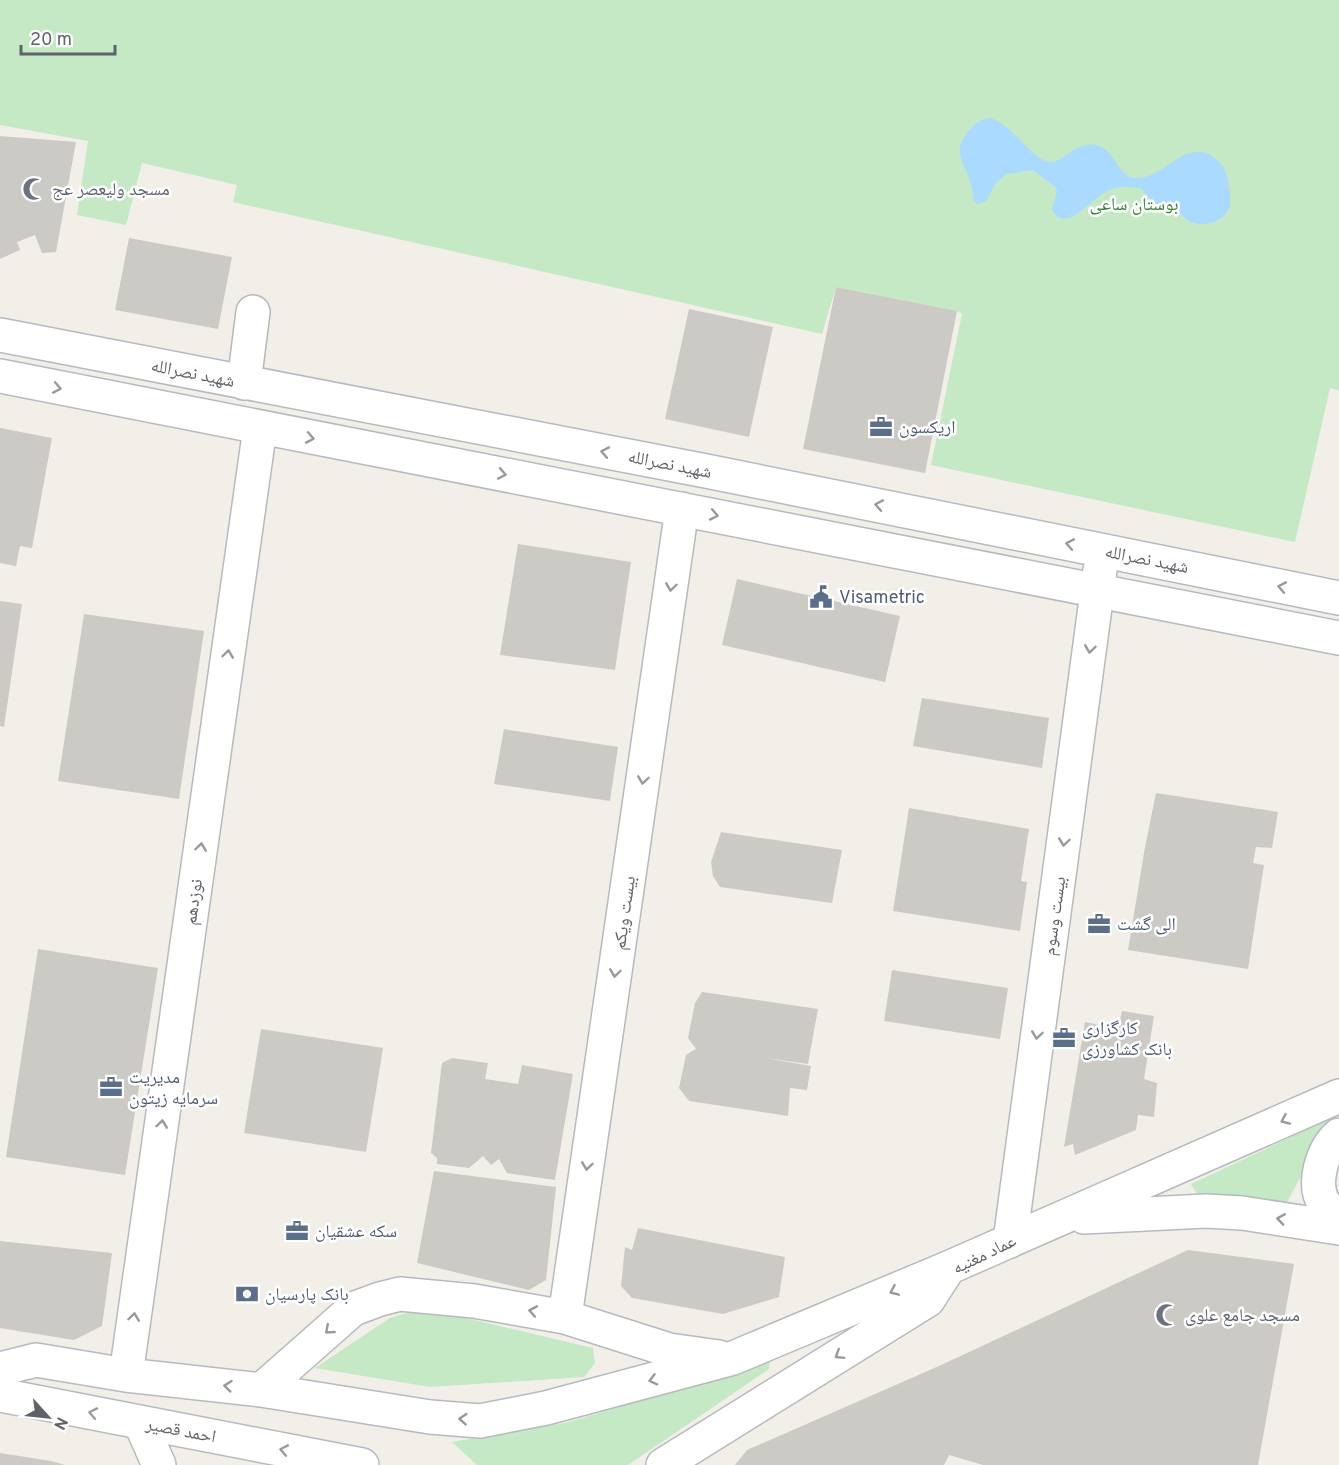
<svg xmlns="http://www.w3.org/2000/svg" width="1339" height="1465" viewBox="0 0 1339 1465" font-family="Overpass,'Noto Naskh Arabic',sans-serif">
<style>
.green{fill:#c5e8c5}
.water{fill:#aadaff}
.building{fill:#cccac5}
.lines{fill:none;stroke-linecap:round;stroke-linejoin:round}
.street-casing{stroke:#b5b8bc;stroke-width:36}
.secondary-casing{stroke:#b6babf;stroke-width:36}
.street{stroke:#fff;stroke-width:33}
.secondary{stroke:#fff;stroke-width:33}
.oneway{stroke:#979a9d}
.labels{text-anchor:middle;stroke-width:5;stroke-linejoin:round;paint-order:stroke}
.worship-label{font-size:18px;fill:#5b616d;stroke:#fff;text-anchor:start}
.park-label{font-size:18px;fill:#348238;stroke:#fff}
.street-label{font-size:18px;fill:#5f6368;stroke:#fff}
.service-label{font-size:18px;fill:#4e5e75;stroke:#fff;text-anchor:start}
</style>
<rect width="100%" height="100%" fill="#f1efe8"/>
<path class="green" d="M0,0H1339V390L1330,388L1295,542L931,465L962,314L957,311L836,287L822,334L233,202L237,185L142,163L126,225L77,215L88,141L0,125Z
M1327,1120L1310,1160L1287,1202L1198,1196L1191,1184Z
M423,1308L593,1348L595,1363L584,1377L430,1387L315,1368L390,1318Z
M770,1360L769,1369L628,1465H477L452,1442L565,1423L748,1369Z"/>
<path class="water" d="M991,118C1014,127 1032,159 1049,162C1064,164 1075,139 1099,146C1116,152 1117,176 1135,178C1163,181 1189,132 1218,161C1224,167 1227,173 1228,181C1229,188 1231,197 1230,204C1229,219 1208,227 1194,223C1185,221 1181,212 1173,207C1153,205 1154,205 1142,189C1130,187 1120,185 1109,190C1092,197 1065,237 1052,209L1057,192L1056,188L1033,170L1006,174L995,184L986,201L978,204L974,202C973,194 972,185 969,178C961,158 953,149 970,129C977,122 982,119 991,118Z"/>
<path class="building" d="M0,136L76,142L56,252L42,253L35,235L17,242L20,250L0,259Z
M129,238L232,257L218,329L115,310Z
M836,287L957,311L925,473L803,449Z
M689,309L773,327L749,437L665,419Z
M0,428L52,438L32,548L20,546L16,566L0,563Z
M518,544L631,562L615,670L500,655Z
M737,579L900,616L885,682L722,645Z
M0,601L22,604L4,727L0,726Z
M84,614L204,631L179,799L58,781Z
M922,698L1049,718L1042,768L913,746Z
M504,729L618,747L610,801L494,784Z
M1156,793L1278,812L1272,848L1256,847L1253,863L1264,865L1248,969L1128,950L1145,847Z
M909,808L1029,829L1021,881L1027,882L1020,931L893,911Z
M721,832L842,850L832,903L720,887L713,876L711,862Z
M38,949L158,968L125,1175L6,1157Z
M892,970L1008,988L1000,1039L884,1021Z
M702,992L818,1009L808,1064L765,1058L811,1066L807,1090L790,1088L788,1116L689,1101L679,1088L686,1055L696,1049L688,1038L695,1003Z
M1122,1011L1154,1016L1144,1079L1157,1083L1154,1117L1138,1115L1136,1130L1075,1155L1073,1144L1064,1147L1085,1022L1118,1029Z
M261,1029L383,1048L366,1152L244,1133Z
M452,1058L488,1063L485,1079L518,1084L522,1065L573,1074L555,1180L507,1173L499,1159L491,1165L483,1156L469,1168L437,1164V1158L431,1153L442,1063Z
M434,1171L556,1187L546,1280L529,1290L417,1263Z
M638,1228L785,1257L779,1297L723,1314L632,1298L621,1286L625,1247L632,1250Z
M0,1241L112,1253L102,1326L74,1340L0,1328Z
M1188,1250L1294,1264L1258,1465H983L949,1455L944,1465H735L747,1450L939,1366Z
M0,1453L51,1461L65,1465H0Z"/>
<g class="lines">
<g class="street-casing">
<path id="street" d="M244,383L253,312"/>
</g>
<g class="secondary-casing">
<path id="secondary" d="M0,335L706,471L1339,598
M0,376L1339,638
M1339,1135C1322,1150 1311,1185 1325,1205C1328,1210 1335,1214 1339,1218
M1084,1217L1206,1211L1242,1213L1339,1228
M1010,1241L1100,570
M565,1317L682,509
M0,1369L36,1360L126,1375L261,1390L430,1417L480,1421L546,1408L733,1358L948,1268L1339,1096
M126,1375L260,428
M261,1390L353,1309L380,1299L400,1294L474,1301L565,1317L669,1350L719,1357
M0,1395L362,1465
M140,1422L159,1465
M663,1465L928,1300L946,1272"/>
</g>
<use href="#street" class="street"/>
<use href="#secondary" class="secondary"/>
</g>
<defs><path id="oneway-chevron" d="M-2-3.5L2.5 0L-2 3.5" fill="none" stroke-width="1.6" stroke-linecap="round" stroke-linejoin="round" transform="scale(1.5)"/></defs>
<g class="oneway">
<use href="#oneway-chevron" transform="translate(57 388) rotate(11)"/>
<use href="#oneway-chevron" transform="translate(310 438) rotate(11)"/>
<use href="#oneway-chevron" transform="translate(605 452) rotate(-169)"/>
<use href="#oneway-chevron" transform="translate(502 474) rotate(11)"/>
<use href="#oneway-chevron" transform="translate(879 505) rotate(-169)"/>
<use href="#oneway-chevron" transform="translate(714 515) rotate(11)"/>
<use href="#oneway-chevron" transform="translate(1070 544) rotate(-169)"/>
<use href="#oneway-chevron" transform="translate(671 587) rotate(98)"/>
<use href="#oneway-chevron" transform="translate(1282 587) rotate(-169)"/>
<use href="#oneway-chevron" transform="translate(1090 649) rotate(98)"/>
<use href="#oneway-chevron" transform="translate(228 654) rotate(-82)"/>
<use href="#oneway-chevron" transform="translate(643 780) rotate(98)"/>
<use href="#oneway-chevron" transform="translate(1064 842) rotate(98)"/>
<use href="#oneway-chevron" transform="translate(201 847) rotate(-82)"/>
<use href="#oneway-chevron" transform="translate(615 973) rotate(98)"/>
<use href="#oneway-chevron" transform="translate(1037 1035) rotate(98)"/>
<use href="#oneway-chevron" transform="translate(1285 1120) rotate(156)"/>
<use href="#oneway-chevron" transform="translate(162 1124) rotate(-82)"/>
<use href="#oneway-chevron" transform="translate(587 1166) rotate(98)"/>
<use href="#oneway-chevron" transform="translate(1281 1219) rotate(-171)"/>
<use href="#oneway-chevron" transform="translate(894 1291) rotate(157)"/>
<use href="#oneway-chevron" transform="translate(533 1311) rotate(-170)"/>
<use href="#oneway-chevron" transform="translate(134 1317) rotate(-82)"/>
<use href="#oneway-chevron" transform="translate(329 1330) rotate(139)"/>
<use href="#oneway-chevron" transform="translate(839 1355) rotate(148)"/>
<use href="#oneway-chevron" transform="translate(653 1380) rotate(165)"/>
<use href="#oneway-chevron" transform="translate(228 1386) rotate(-174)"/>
<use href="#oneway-chevron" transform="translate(93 1413) rotate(-169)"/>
<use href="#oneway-chevron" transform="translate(463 1419) rotate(-176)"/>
<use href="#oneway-chevron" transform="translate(284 1450) rotate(-169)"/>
</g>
<defs>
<g id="mosque-bare" transform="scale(1.8)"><path d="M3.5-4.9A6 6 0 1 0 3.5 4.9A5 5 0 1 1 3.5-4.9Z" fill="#6b7280" stroke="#fff" stroke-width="2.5" paint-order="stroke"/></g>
<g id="office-bare" transform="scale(1.8)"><path d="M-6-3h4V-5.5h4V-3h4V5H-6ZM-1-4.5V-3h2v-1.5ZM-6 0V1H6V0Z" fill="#5c6f8a" stroke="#fff" stroke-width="2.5" paint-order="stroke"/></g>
<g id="civic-bare" transform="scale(1.8)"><path d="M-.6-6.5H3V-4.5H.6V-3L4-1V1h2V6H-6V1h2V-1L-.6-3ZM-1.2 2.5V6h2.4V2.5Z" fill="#5c6f8a" stroke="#fff" stroke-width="2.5" paint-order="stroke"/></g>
<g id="bank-bare" transform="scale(1.8)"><path d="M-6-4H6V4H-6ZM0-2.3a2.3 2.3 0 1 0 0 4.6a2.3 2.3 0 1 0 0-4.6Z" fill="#5c6f8a" stroke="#fff" stroke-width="2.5" paint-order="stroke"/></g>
</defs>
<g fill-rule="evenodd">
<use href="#mosque-bare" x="34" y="189"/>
<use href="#office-bare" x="881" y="427"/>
<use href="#civic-bare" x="821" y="597"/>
<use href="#office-bare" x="1099" y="924"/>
<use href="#office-bare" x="1064" y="1038"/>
<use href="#office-bare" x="111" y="1087"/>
<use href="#office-bare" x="297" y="1231"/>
<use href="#bank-bare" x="247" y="1294"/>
<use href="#mosque-bare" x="1167" y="1315"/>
</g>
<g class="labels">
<g class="worship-label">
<text x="52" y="195">مسجد ولیعصر عج</text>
<text x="1185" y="1321">مسجد جامع علوی</text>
</g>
<g class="park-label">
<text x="1134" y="210">بوستان ساعی</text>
</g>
<g class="street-label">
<text transform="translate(193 373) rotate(11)" y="6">شهید نصرالله</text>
<text transform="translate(670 464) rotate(11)" y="6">شهید نصرالله</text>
<text transform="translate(1147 559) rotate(11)" y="6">شهید نصرالله</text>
<text transform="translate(193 902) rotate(-82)" y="6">نوزدهم</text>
<text transform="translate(624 913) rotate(-82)" y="6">بیست ویکم</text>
<text transform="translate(1054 916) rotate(-82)" y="6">بیست وسوم</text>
<text transform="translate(984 1254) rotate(-26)" y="6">عماد مغنیه</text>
<text transform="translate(181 1430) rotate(11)" y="6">احمد قصیر</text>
</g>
<g class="service-label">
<text x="899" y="433">اریکسون</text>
<text x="839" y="603">Visametric</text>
<text x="1117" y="930">الی گشت</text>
<text x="1082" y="1034">کارگزاری<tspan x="1082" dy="21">بانک کشاورزی</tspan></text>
<text x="129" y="1083">مدیریت<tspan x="129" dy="21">سرمایه زیتون</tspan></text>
<text x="315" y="1237">سکه عشقیان</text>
<text x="265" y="1300">بانک پارسیان</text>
</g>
</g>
<g transform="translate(48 1417) rotate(117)" stroke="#ffffff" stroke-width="4.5" paint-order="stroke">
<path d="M0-4.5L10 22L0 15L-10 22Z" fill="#5f6368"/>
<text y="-9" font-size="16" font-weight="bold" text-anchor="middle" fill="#5f6368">N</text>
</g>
<path d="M21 45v9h94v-9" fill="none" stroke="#5f6368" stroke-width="3"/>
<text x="30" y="45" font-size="18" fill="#5f6368" stroke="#ffffff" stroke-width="4.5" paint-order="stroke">20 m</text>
</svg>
